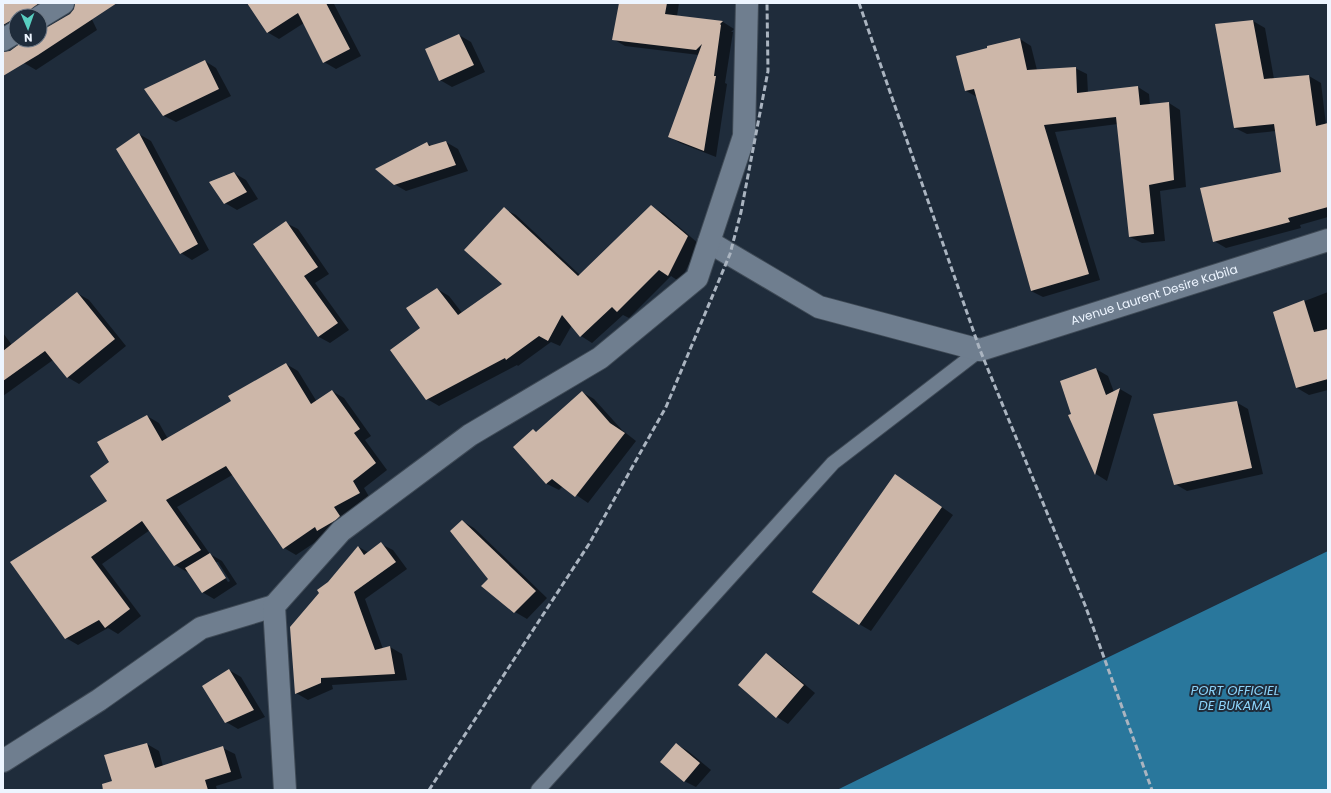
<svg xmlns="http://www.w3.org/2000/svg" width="1331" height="793" viewBox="0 0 1331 793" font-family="Poppins,sans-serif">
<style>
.water{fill:#29779c}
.shadow{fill:#0007;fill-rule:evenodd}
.building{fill:#cdb7a9}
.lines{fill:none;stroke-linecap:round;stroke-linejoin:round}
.lane-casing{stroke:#3f4a56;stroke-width:16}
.street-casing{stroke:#3f4a56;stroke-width:24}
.secondary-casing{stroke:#3f4a56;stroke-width:24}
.lane{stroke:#6f7e8f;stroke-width:14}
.street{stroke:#6f7e8f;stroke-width:22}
.secondary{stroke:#6f7e8f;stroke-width:22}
.rail{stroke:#aab4c0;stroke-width:3;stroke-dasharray:6 3;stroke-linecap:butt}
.labels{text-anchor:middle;stroke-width:4;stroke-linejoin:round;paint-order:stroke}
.street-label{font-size:12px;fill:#edf5ff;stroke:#1f2c3b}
.water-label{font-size:13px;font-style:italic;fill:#8dd3f9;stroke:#1f2c3b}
</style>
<rect width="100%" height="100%" fill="#1f2c3b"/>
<path class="water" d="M1328,551V790H837L1024,698Z"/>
<path class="shadow" d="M3,3H61L40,16H16V31L3,29Z
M76,3H79L86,7L97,30L36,70L24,63L26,40H40V28L41,30L47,29L70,14L75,9Z
M249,3H337L334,4L361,56L336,69L324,62L304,23L279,39L267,32Z
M622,3H679L677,16L723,22L734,29L731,32H733L725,83L727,84L716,157L680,143L669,136L699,55L625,46L613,39Z
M1253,21L1265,28L1274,79L1309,76L1321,83L1326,125L1328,124V217L1300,225L1301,228L1226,248L1214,241L1282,172L1276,131L1247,134L1235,128Z
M459,35L471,42L485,72L452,87L440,80Z
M1020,39L1031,46L1037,70L1075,68L1087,74L1088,93L1138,87L1149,94L1150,105L1169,103L1180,110L1186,187L1160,191L1165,241L1142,243L1130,237L1118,124L1055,132L1100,280L1043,297L1031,291L977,97L966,91Z
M205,61L216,68L231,96L176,122L164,116Z
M139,134L151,141L209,250L192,260L181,253Z
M446,142L458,149L468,171L406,191L394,184L427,143L432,146Z
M234,173L246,180L258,199L237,210L225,203Z
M651,207L663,213L699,244L680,282L671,276L629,318L623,315L592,343L581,336L572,325L560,346L551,342L518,366L517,365L439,406L427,399L422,328L437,289L449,296L463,314L503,284L504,209L516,215L580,275Z
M286,223L298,229L329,274L315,283L349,330L330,343L319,337L254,245Z
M1328,292V390L1309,395L1297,388L1274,313Z
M77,293L89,300L126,346L79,384L67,377L53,360L3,396V333L12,345Z
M286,364L298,371L317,402L332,391L344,398L371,436L365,440L387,470L364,488L371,500L326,535L296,555L284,548L234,474L177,507L210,554L222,561L237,584L214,599L202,592L188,571L187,572L175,565L150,530L102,564L141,616L118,634L108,628L78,645L66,638L108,501L110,463L147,416L159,423L168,439L233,402ZM215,562H218L230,581L228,582Z
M1096,369L1108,376L1114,392L1120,389L1132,396L1107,481L1096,474L1069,416L1072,414Z
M582,392L594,399L622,430L636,441L588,503L563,486L559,490L547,484L515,447L537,433Z
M1236,402L1248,409L1263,474L1187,491L1175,484Z
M907,482L953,515L871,631L859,624Z
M462,521L474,528L547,598L527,619L515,612L482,586L490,579Z
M381,544L393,550L407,569L365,599L383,649L390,647L402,654L407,680L332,685L333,689L308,700L296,693L329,583L359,547L369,553Z
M766,654L777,661L815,693L788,724L777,717L739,685Z
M229,670L241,677L265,717L238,729L226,722Z
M147,744L159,751L163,766L223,748L235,754L242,778L216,786L217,790H117Z
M676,744L688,751L711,770L696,787L684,781Z"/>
<path class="building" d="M3,3H39L29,11L28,16H16V20L10,21L3,25Z
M75,3H117L38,55L3,76V52L10,51L25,40H40V29L46,28L70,14L74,9Z
M247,3H326L350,49L323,63L298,13L267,33Z
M619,3H667L665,14L723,21L720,24L721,25L714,76H716L704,151L668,137L702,44L696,50L612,40Z
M1253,20L1264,79L1309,75L1316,126L1328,123V207L1288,218L1290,222L1213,242L1200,188L1281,172L1274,124L1234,128L1215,24Z
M459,34L474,65L439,81L425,49Z
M1020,38L1027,70L1076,67L1077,93L1138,86L1140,105L1169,102L1174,180L1149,185L1154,234L1129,237L1116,117L1044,125L1089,274L1031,291L974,89L965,91L956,56L987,48V46Z
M205,60L219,89L163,116L144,89Z
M139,133L198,244L180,254L116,149Z
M446,141L456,165L394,185L375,169L427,142L429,146Z
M234,172L247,192L224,204L209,182Z
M651,205L688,236L668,276L659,270L617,312L612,307L580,337L562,315L548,341L539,336L506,360L505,358L426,400L390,350L420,328L406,308L437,288L458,315L502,284L464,250L504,207L578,276Z
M286,221L318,267L304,276L338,323L318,337L253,244Z
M77,292L115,339L67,378L45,351L3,381V351Z
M1304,300L1314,332L1328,329V379L1296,388L1273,312Z
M286,363L311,404L332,390L360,429L354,433L376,463L353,481L360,493L334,507L340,516L336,520L317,531L315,527L283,549L226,466L166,500L201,550L174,566L142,521L91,557L130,609L105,628L99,620L65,639L10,562L107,501L90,476L109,462L97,442L147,415L162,441L231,401L228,396Z
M1096,368L1106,395L1120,388L1095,475L1068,415L1071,414L1060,381Z
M582,391L610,423L625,433L575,497L552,479L546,484L513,447L533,429L536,432Z
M1237,401L1252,468L1174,485L1153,414Z
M895,474L942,507L859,625L812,592Z
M462,520L536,591L514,613L481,586L488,579L450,531Z
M381,542L396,562L354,592L375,650L390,646L395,674L321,678V683L295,694L290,627L319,593L317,590L328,582L358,546L364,555Z
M210,553L226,578L202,593L185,568Z
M766,653L804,685L776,718L738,685Z
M229,669L254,710L225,723L202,686Z
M147,743L155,768L223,746L231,772L205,780L208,790H103L102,784L112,781L104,755Z
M676,743L700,763L684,782L660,762Z"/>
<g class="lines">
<g class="lane-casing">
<path id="lane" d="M538,790L833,463L980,350"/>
</g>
<g class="street-casing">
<path id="street" d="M40,17L63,3
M3,40L16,32
M3,761L99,700L201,628L274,606"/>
</g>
<g class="secondary-casing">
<g id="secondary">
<path id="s1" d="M709,242L819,307L980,350L1328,240"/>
<path d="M285,790L274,606L341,531L470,435L600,358L697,278L744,136L747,3"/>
</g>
</g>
<use href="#lane" class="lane"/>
<use href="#street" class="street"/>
<use href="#secondary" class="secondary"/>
<path class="rail" d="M859,3L980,350L1085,605L1152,790
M429,790L589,544L666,407L730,254L741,212L768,71L767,3"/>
</g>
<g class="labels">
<g class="street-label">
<text dy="4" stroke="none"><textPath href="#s1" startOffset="477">Avenue Laurent Desire Kabila</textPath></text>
</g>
<g class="water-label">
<text x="1235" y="695">PORT OFFICIEL<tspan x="1235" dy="15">DE BUKAMA</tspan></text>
</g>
</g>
<rect width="1331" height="793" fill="none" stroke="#edf5ff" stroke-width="8"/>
<g transform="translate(28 28) rotate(178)"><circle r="19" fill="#1f2c3b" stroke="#717c89"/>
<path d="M0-3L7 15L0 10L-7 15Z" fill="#58cec0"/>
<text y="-6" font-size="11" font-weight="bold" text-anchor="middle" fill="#edf5ff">N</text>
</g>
</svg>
